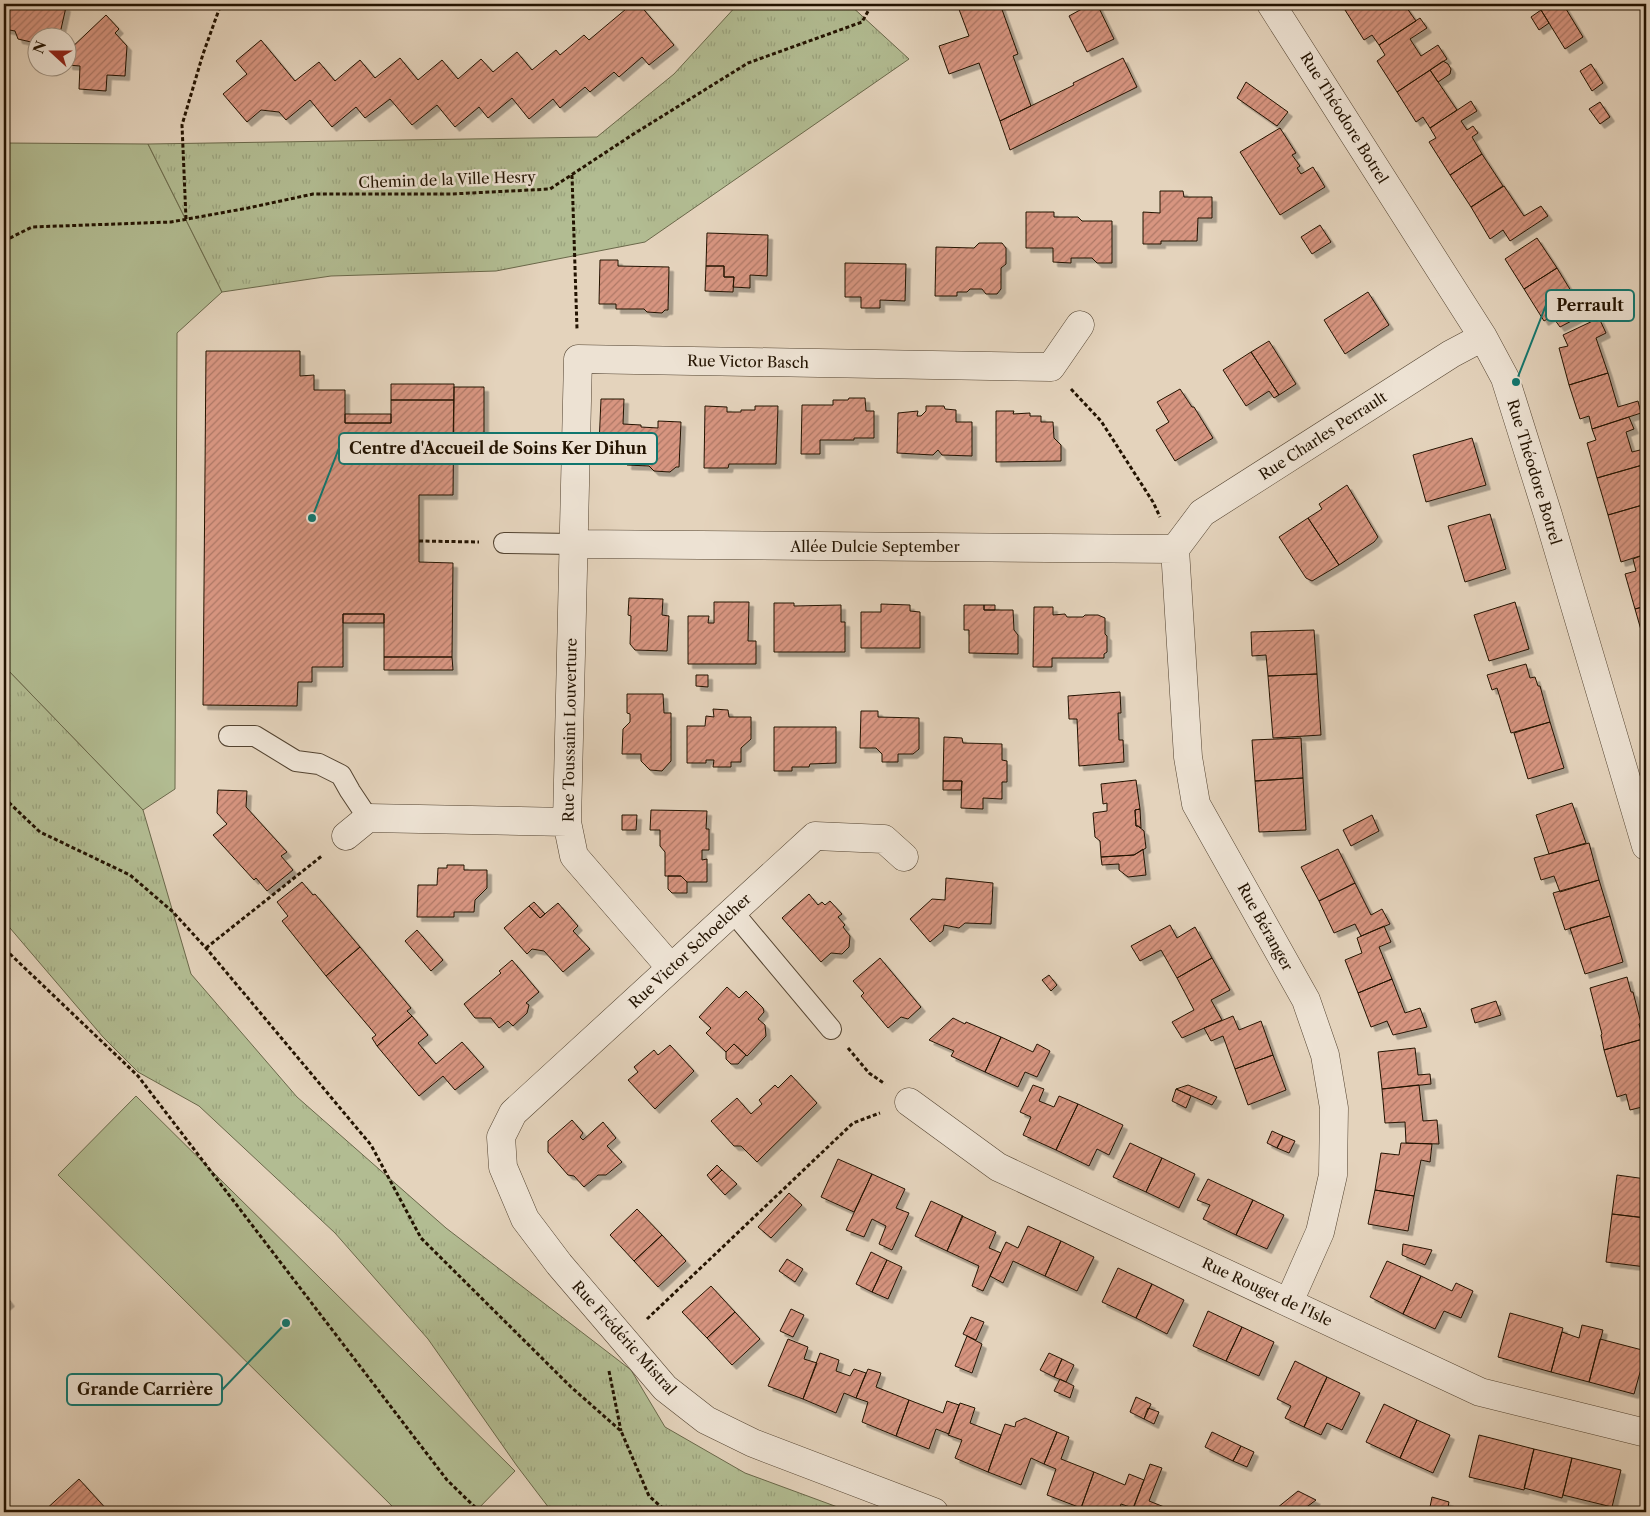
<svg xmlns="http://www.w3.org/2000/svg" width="1650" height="1516" viewBox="0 0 1650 1516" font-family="'Libre Caslon Text',serif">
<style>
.grass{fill:#b2bc92;stroke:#6a684a}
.park{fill:url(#park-tufts);stroke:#6a684a}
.building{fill:url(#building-hatch);stroke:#231301;filter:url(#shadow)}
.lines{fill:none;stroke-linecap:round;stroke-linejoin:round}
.service-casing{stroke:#534330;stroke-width:22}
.minor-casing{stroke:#534330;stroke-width:29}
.path{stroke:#231301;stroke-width:3;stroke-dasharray:4 2.5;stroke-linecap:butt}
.service{stroke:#ede2d3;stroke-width:20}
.minor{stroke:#ede2d3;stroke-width:28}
.labels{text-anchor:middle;stroke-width:5;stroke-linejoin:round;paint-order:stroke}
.street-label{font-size:15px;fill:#231301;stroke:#ede2d3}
.leader{fill:none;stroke:#0f766e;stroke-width:2}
.callout-dot{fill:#0f766e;stroke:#ede2d3;stroke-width:2}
.callout{fill:#ede2d3;stroke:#0f766e;stroke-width:2}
.callout-label{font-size:16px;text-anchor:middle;font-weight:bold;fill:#231301}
</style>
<defs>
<pattern id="park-tufts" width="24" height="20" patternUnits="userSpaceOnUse" patternTransform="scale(1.25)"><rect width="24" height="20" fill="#b2bc92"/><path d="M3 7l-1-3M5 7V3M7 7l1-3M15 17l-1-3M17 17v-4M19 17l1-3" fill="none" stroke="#99a17c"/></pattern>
<pattern id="building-hatch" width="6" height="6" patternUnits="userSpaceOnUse" patternTransform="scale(1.25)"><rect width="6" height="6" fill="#d79580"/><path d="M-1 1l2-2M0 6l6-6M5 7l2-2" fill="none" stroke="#ae7866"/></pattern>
<filter id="shadow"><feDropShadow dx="4.5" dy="4.5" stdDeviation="0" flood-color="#0004"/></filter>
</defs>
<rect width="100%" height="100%" fill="#e4d3bc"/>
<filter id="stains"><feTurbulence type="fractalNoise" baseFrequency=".004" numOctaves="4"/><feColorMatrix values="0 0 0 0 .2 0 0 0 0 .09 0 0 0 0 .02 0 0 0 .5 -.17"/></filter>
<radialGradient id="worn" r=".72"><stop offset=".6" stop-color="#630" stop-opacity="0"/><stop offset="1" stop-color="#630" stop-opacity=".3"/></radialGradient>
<path class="grass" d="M4,143L148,144L222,292L177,333L175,789L143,810L4,666Z
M136,1096L515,1471L475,1512H398L58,1175Z"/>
<path class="park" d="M738,4H849L909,59L645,242L496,271L331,276L222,292L148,144L597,137L674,74Z
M4,666L143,810L191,974L297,1097L446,1228L631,1370L665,1427L745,1473L851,1512H552L517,1466L428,1339L335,1233L199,1106L138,1072L103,1037L4,921Z"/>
<path class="building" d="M4,4H36V5L43,7L48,4H52L66,7L59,38L38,34L37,37L31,42L18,39L15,31L4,29Z
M632,4H639L674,45L649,65L642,57L619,77L614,72L590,92L585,87L560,108L553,99L529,119L512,98L488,118L479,107L455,127L437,105L412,125L390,99L365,118L356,107L332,127L310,100L286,120L279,112L261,110L247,122L223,94L247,74L236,61L261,40L295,81L319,62L335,81L360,60L375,78L400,58L418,80L442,60L458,79L481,59L493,72L517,52L532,70L556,50L560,55L584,35L589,40Z
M957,4H1000L1018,54L1013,56L1031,106L1000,121L979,63L949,74L939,46L969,36Z
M1091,4H1097L1114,39L1087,52L1069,16Z
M1354,4H1404L1416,21L1379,45L1372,35L1364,40L1345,10Z
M1549,4H1563L1583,37L1565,49L1541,10Z
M1541,10L1549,23L1539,30L1531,17Z
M106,15L119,29L115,33L127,46L125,76L107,75L106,91L79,89L80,66L68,65V51Z
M1420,18L1427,28L1410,39L1421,56L1438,45L1447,59L1397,92L1377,61L1385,55L1379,45Z
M1123,58L1137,87L1010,150L1000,121L1074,85L1073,83Z
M1443,61L1448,64L1451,69L1450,74L1438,82L1430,70Z
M1591,64L1603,83L1592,91L1580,71Z
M1430,70L1457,110L1430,128L1423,117L1416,122L1397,92Z
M1246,82L1288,112L1277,126L1237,98Z
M1471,101L1477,111L1461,121L1467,130L1473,126L1478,133L1472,137L1482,154L1450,175L1429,142L1436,138L1430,128Z
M1600,102L1610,117L1600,124L1589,109Z
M1280,128L1296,153L1292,155L1300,166L1297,168L1301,174L1313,167L1325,187L1280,215L1240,152Z
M1482,154L1503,186L1471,207L1450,175Z
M1504,186L1524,216L1541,206L1548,216L1510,241L1503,230L1490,239L1471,207Z
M1160,191H1183L1184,197H1212V218H1198L1197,241H1161V244H1143V212L1160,213Z
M1026,212H1054V217H1078L1082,221H1112V263H1097L1092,258H1071V263L1053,262V248H1026Z
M1320,225L1331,242L1312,254L1301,237Z
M707,233L768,235L767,276L750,275V288L733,287L734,277H724V266H706Z
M1537,238L1557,268L1524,289L1505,259Z
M979,243H1002L1006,248V264L1001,268V289L997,294H986L982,289H970L967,292H957V296H935L936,247L974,248Z
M600,260H618V266L669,267L668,310H665L662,313L647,312L644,309H616V304H599Z
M845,263L906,264L905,301L880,300V308H861V297H845Z
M706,266H724V277H734L733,292L705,291Z
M1557,268L1585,314L1560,327L1552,316L1544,321L1524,289Z
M1368,292L1389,325L1345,354L1324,320Z
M1599,318L1606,333L1596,338L1608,373L1569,385L1559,348L1568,346L1563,335Z
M1269,341L1296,384L1279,395L1251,352Z
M206,351H300V376L314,375V390H345V423H391V400H454L453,495H419V562L453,563L452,657H384V614H343V667H312V682H298L297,706L203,705Z
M1251,352L1279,395L1274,398L1269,391L1246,406L1223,370Z
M1608,373L1618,407L1638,401L1641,413L1592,429L1589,416L1580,419L1569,385Z
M391,384H454V400H391Z
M454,387H484V441L453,442Z
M1180,389L1192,407H1194L1213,438L1175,461L1156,430L1169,422L1157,402Z
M849,398H865L866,411H874V438H854V440H820V454H801L802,405H833V400H848Z
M601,399H624L623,424L641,425V427L658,428V421L681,422L679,467H676L670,472L654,471L649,466L627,465L628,453H625L618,446L599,445Z
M705,406L727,407V412H741V410H755V406H778L776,464H729L728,468H704Z
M926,406H944L945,409L956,410V422H972V456L942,455L938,450L933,455L897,453L898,413L918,411L917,416H921L926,411Z
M996,411H1014L1013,414L1030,413V416H1041V422H1053L1054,438L1061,445V461L996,462Z
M345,414H391V423H345Z
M1629,417L1634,429L1626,432L1632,452L1644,449L1646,464L1597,478L1587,443L1596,440L1592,429Z
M1472,438L1486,485L1426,502L1413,455Z
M1646,464V504L1608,515L1597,478Z
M1347,485L1378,537L1374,542L1339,565L1308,518L1322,509L1319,504Z
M1646,504V554L1621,562L1608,515Z
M1490,514L1506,569L1465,582L1448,526Z
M1308,518L1339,565L1312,581L1306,578L1279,537Z
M1646,554V606L1635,609L1625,574L1636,571L1633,559Z
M629,598L663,599L662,615L669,616L667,651L635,650L630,644L631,616L628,615Z
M714,602H749L748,641H756V664H688V616H709L708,623H714Z
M1515,602L1529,649L1489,661L1474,615Z
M774,603H794V606L841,605V622H845V652H774Z
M881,604L910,605V611L920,612V648H861V612H881Z
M964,605H984V610H1013L1014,630L1018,635V654L969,653V630H964Z
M984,605H995V610H984Z
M1646,606V644H1645L1635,609Z
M1034,607H1053V615L1065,614L1067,617H1083L1085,615H1098L1105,618V634L1107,636V652L1104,654V658H1052V667H1033Z
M343,614H384V623H343Z
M1314,630L1317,674L1268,676L1266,655L1252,656L1251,632Z
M384,657H452L453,670H384Z
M1526,664L1530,678L1535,677L1538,686H1540L1550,722L1511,733L1497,688L1492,690L1487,675Z
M1317,674L1321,735L1273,738L1268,676Z
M696,675H708V687L696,686Z
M1120,692L1121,713H1118L1119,740H1123L1124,762L1079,766L1077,719H1069L1068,696Z
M627,694H663L664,713H671V761L662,771L650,770L641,761V754H622L623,729L630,722V714L627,713Z
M713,709L728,710L729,717H751V739L741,748V762H731V767H713L714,760H706V763H687V726H705L706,716L714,717Z
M861,711H878V717L919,718V749L913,754H898V762H882V754L876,748H860Z
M1550,722L1564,768L1528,779L1514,733Z
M774,727H836V763L810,764L809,767H792V771H774Z
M944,737L962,738L963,743L1002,744V760L1007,761V782H1002V799L983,798V809L961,808L962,781H943Z
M1301,738L1303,778L1255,781L1252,740Z
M1303,778L1306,830L1259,832L1255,781Z
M1136,780L1140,809L1135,810L1136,826H1138L1144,831L1146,848L1134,855L1101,857L1100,841L1095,837L1093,813L1107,811V803L1103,804L1101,784Z
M943,781H962L961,790H943Z
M218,790L247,791L246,807L287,852L281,856L293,870L267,891L256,878L254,880L213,835L227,824L217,813Z
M1572,803L1586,843L1549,854L1536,815Z
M1140,809L1141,828L1138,826H1136L1135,810Z
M651,810L707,811L706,829H709V850H702V860L707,859V882H687L681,876H665V852L660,846V830H650Z
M622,815H637L636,830H622Z
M1372,815L1379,831L1351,846L1343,830Z
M1589,843L1599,880L1560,892L1554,876L1541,880L1534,858Z
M1143,849L1146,875L1128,877L1119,870V864L1102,865L1101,857L1134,855Z
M1338,849L1355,883L1319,901L1301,867Z
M447,865H464V870H487V888L475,900L474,912H454V917H417L418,885H437L438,868H447Z
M668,876H681L687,882V893H672L668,889Z
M946,878L993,883L991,924L965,923L959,928L944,925L943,931L930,942L910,919L932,899L945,900Z
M1599,880L1610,916L1565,930L1553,893Z
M302,882L313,895L315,894L360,947L326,976L282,921L288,916L277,902Z
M1355,883L1371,915L1382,909L1390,924L1361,936L1355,924L1334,933L1319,901Z
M809,894L818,905L822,902L825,905L830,901L842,914L838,917L845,925L843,927L850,936L849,947L842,954L831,953L821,962L782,918Z
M534,902L545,914L540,918L529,906Z
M558,903L578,926L573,931L590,949L563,972L544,951L532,949L527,954L504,928L529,906L540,918Z
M1610,916L1623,962L1585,974L1570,928Z
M1170,925L1177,938L1195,927L1212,958L1177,978L1161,950L1140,961L1131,946Z
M1384,926L1391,942L1379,947L1392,979L1358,993L1345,960L1362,953L1357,938Z
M417,930L443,960L431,971L405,941Z
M360,947L411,1008L407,1011L412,1016L377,1046L372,1038L376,1035L326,976Z
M880,958L921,1007L908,1019L901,1017L888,1028L861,996L864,993L853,981Z
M1212,958L1230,990L1211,1000L1222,1020L1182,1038L1172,1022L1194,1010L1177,978Z
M512,960L539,992L526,1003L529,1005L527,1013L513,1026L508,1021L499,1028L491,1018H475L464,1004L501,973L499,971Z
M1049,975L1057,985L1051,991L1042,980Z
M1627,977L1631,992H1633L1641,1023L1639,1024L1643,1039L1604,1050L1601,1035L1602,1034L1590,988Z
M1392,979L1405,1013L1420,1008L1427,1027L1393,1035L1387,1021L1371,1027L1358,993Z
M727,987L739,998L746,991L763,1008L764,1012L758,1019L765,1025L766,1036L747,1056L734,1044L726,1052L706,1033L711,1028L699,1017Z
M1496,1001L1501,1015L1475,1023L1471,1009Z
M412,1016L428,1035L418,1043L436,1064L462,1042L484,1067L455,1090L443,1076L419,1096L377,1046Z
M1233,1016L1239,1030L1261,1021L1273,1055L1235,1069L1223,1036L1211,1041L1204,1028Z
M953,1018L965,1024L966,1022L1001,1037L985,1072L951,1056L954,1051L929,1040Z
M1001,1037L1033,1052L1037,1044L1050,1051L1037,1077L1025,1072L1018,1087L985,1072Z
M1646,1038V1106L1630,1110L1626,1094L1617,1097L1604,1050Z
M734,1044L746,1055L738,1064H731L726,1059V1052Z
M670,1045L694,1071L655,1109L628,1080L638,1072L634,1067L654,1050L658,1055Z
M1415,1048L1418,1075L1430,1074L1431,1084L1382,1089L1378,1052Z
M1273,1055L1286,1090L1248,1105L1235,1069Z
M791,1075L817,1103L757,1162L741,1146H734L711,1121L737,1098L751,1114L762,1104L759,1100L775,1085L778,1088Z
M1033,1085L1044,1089L1039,1101L1054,1107L1059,1096L1078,1104L1056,1150L1023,1135L1031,1117L1020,1112Z
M1188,1085L1217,1097L1212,1105L1176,1089Z
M1418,1085H1419L1423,1121L1437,1120L1439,1144L1406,1143L1405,1122L1385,1123L1382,1089Z
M1176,1089L1191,1096L1186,1108L1172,1101Z
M1078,1104L1123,1125L1109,1155L1097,1149L1089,1166L1056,1150Z
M572,1120L583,1133L580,1137L583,1140L603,1122L616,1138L607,1146L622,1162L606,1175H598L584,1187L574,1176L568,1175L548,1152V1141Z
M1272,1131L1283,1136L1277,1148L1267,1143Z
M1283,1136L1295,1141L1289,1153L1277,1148Z
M1130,1143L1162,1158L1146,1192L1113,1177Z
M1401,1143L1432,1144L1430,1162L1421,1160L1414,1196L1375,1190L1381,1153L1399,1155Z
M1162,1158L1195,1174L1179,1208L1146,1192Z
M838,1159L872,1174L854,1212L821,1197Z
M717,1165L722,1170L711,1180L707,1175Z
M722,1170L737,1184L725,1195L711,1180Z
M872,1174L905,1189L896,1208L909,1213L892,1250L879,1244L886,1226L872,1219L864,1237L846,1230Z
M1617,1175L1646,1179V1218L1612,1214Z
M1208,1179L1253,1200L1236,1235L1203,1219L1210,1205L1197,1200Z
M1375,1190L1414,1196L1408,1231L1368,1224Z
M789,1193L802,1205L771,1238L758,1227Z
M1253,1200L1284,1215L1267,1249L1236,1235Z
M931,1201L963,1216L947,1251L915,1236Z
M637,1209L662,1235L634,1261L610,1235Z
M1612,1214L1646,1218V1267L1606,1262Z
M962,1216L996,1232L989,1248L1001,1253L983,1291L972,1286L979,1266L947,1251Z
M1028,1226L1061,1241L1045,1276L1013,1261L1003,1283L990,1276L1006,1242L1018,1248Z
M662,1235L686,1261L658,1287L634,1261Z
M1061,1241L1094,1257L1077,1291L1045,1276Z
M1403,1244L1432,1250L1425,1265L1402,1255Z
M871,1252L887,1260L872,1292L856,1284Z
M787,1259L803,1269L795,1282L779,1271Z
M887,1260L902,1267L888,1299L872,1292Z
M1387,1261L1421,1276L1403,1314L1370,1297Z
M1118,1268L1152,1284L1136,1318L1102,1302Z
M1421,1276L1452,1291L1456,1283L1473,1291L1461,1318L1444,1311L1435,1329L1403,1314Z
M1152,1284L1184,1300L1167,1334L1136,1318Z
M711,1286L735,1312L707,1338L682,1312Z
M4,1294L10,1302L4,1307Z
M791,1309L804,1315L793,1337L780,1331Z
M1208,1311L1242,1327L1226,1361L1193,1346Z
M735,1312L760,1339L732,1365L707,1338Z
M1510,1313L1563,1328L1551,1372L1498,1357Z
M971,1317L984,1322L976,1340L963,1334Z
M1582,1325L1603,1330L1589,1382L1551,1372L1562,1332L1579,1338Z
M1242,1327L1274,1342L1259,1376L1226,1361Z
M967,1336L982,1344L972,1373L955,1366Z
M788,1339L808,1347L804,1359L817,1363L803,1399L768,1386Z
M1600,1339L1646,1351L1634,1394L1589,1382Z
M820,1353L839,1360L836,1371L850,1376L854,1369L866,1373L856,1398L844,1393L836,1413L803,1399Z
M1049,1353L1062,1359L1054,1377L1040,1370Z
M1062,1359L1074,1365L1066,1382L1054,1377Z
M1295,1361L1327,1377L1304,1427L1285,1418L1291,1406L1277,1399Z
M868,1369L881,1373L876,1387L909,1400L896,1436L862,1422L868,1402L856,1398Z
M1327,1377L1360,1393L1342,1430L1327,1423L1321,1435L1304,1427Z
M1060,1379L1074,1386L1070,1398L1054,1391Z
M1136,1397L1151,1404L1144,1419L1130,1412Z
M909,1400L943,1413L947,1401L959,1405L949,1434L936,1429L929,1449L896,1436Z
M960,1403L975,1408L970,1423L1001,1435L988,1472L955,1458L962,1440L948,1435Z
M1384,1404L1417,1420L1400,1458L1366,1442Z
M1148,1408L1159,1412L1154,1424L1144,1419Z
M1025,1418L1057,1432L1044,1464L1031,1458L1021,1485L988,1472L1005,1424L1015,1427L1016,1422Z
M1417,1420L1450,1435L1433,1473L1400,1458Z
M1057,1432L1069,1437L1061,1459L1094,1472L1081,1508L1047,1495L1056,1469L1044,1464Z
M1212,1432L1241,1446L1233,1461L1205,1447Z
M1479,1435L1534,1449L1524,1490L1469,1477Z
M1241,1446L1254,1452L1247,1467L1233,1461Z
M1534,1449L1572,1458L1562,1498L1524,1488Z
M1572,1458L1621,1470L1612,1507L1563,1495Z
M1150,1464L1162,1468L1149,1501L1177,1512H1132Z
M1094,1472L1125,1485L1129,1474L1144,1480L1133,1508L1121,1504L1118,1512H1092L1081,1508Z
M79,1479L109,1512H43Z
M1298,1491L1316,1500L1300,1512H1272Z
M1432,1497L1449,1502L1447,1512H1429Z"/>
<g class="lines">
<g class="service-casing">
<path id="service" d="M504,543L574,544
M229,736H255L296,761L319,764L341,775L350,791L368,818
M733,912L831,1029"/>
</g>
<g class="minor-casing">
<path id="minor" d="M1271,4L1483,337L1505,378L1548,515L1646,846
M574,544L1175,549
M1175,549L1188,757L1196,804L1306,1000L1325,1055L1334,1108L1333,1175L1320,1232L1289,1302
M1175,549L1202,513L1451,354L1483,337
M346,836L368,818L567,822
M904,857L884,839L815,836L513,1113L501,1137L503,1167L525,1219L559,1264L665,1388L706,1420L753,1443L934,1512
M671,968L574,856L567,822L578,359L1051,367L1080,325
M909,1102L998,1167L1480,1392L1646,1433"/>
</g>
<path class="path" d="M572,175L577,329
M186,219L182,125L203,54L221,4
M4,241L32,227L171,222L248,208L313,194H451L550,189L632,135L748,63L862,22L872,4
M1071,389L1101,421L1153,502L1160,517
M419,541L479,542
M4,798L40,832L130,875L172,911L206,948L371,1145L421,1238L571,1387L621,1431L649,1496L667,1512
M206,948L323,855
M4,951L9,953L138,1076L447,1480L480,1512
M848,1048L869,1073L885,1084
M647,1319L853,1123L880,1113
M609,1371L621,1431"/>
<use href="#service" class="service"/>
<use href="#minor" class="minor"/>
</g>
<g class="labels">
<g class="street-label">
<text transform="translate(1344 118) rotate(58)" y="5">Rue Théodore Botrel</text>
<text transform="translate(447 180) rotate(-2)" y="5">Chemin de la Ville Hesry</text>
<text transform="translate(748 362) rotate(1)" y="5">Rue Victor Basch</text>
<text transform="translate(1323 436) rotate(-33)" y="5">Rue Charles Perrault</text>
<text transform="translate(1534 472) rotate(73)" y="5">Rue Théodore Botrel</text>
<text x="875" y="552">Allée Dulcie September</text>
<text transform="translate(570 730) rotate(-89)" y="5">Rue Toussaint Louverture</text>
<text transform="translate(1265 927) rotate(61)" y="5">Rue Béranger</text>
<text transform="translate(690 951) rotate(-43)" y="5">Rue Victor Schoelcher</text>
<text transform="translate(1267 1292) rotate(25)" y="5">Rue Rouget de l'Isle</text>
<text transform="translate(624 1338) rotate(48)" y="5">Rue Frédéric Mistral</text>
</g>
</g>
<path class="leader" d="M1516 382L1546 305M312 518L339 448M286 1323L222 1390"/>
<g class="callout-dot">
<circle cx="1516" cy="382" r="5"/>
<circle cx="312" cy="518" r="5"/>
<circle cx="286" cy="1323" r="5"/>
</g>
<g class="callout">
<rect x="1546" y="290" width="88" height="31" rx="5"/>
<rect x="339" y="433" width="318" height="31" rx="5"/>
<rect x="67" y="1374" width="155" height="31" rx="5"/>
</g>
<g class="callout-label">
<text x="1590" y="311">Perrault</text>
<text x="498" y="454">Centre d'Accueil de Soins Ker Dihun</text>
<text x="145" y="1395">Grande Carrière</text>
</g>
<rect width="1650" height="1516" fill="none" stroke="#e4d3bc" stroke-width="20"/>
<rect x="5" y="5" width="1640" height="1506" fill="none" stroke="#231301" stroke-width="2.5"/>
<rect x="10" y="10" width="1630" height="1496" fill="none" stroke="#231301"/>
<g transform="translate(52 52) rotate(291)"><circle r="24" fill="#ede2d3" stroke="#9c8f7f"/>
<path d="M0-4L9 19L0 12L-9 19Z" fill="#8f2418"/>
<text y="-8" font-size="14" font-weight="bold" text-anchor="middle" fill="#231301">N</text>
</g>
<rect width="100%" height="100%" filter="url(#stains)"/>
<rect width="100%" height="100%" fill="url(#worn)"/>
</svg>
